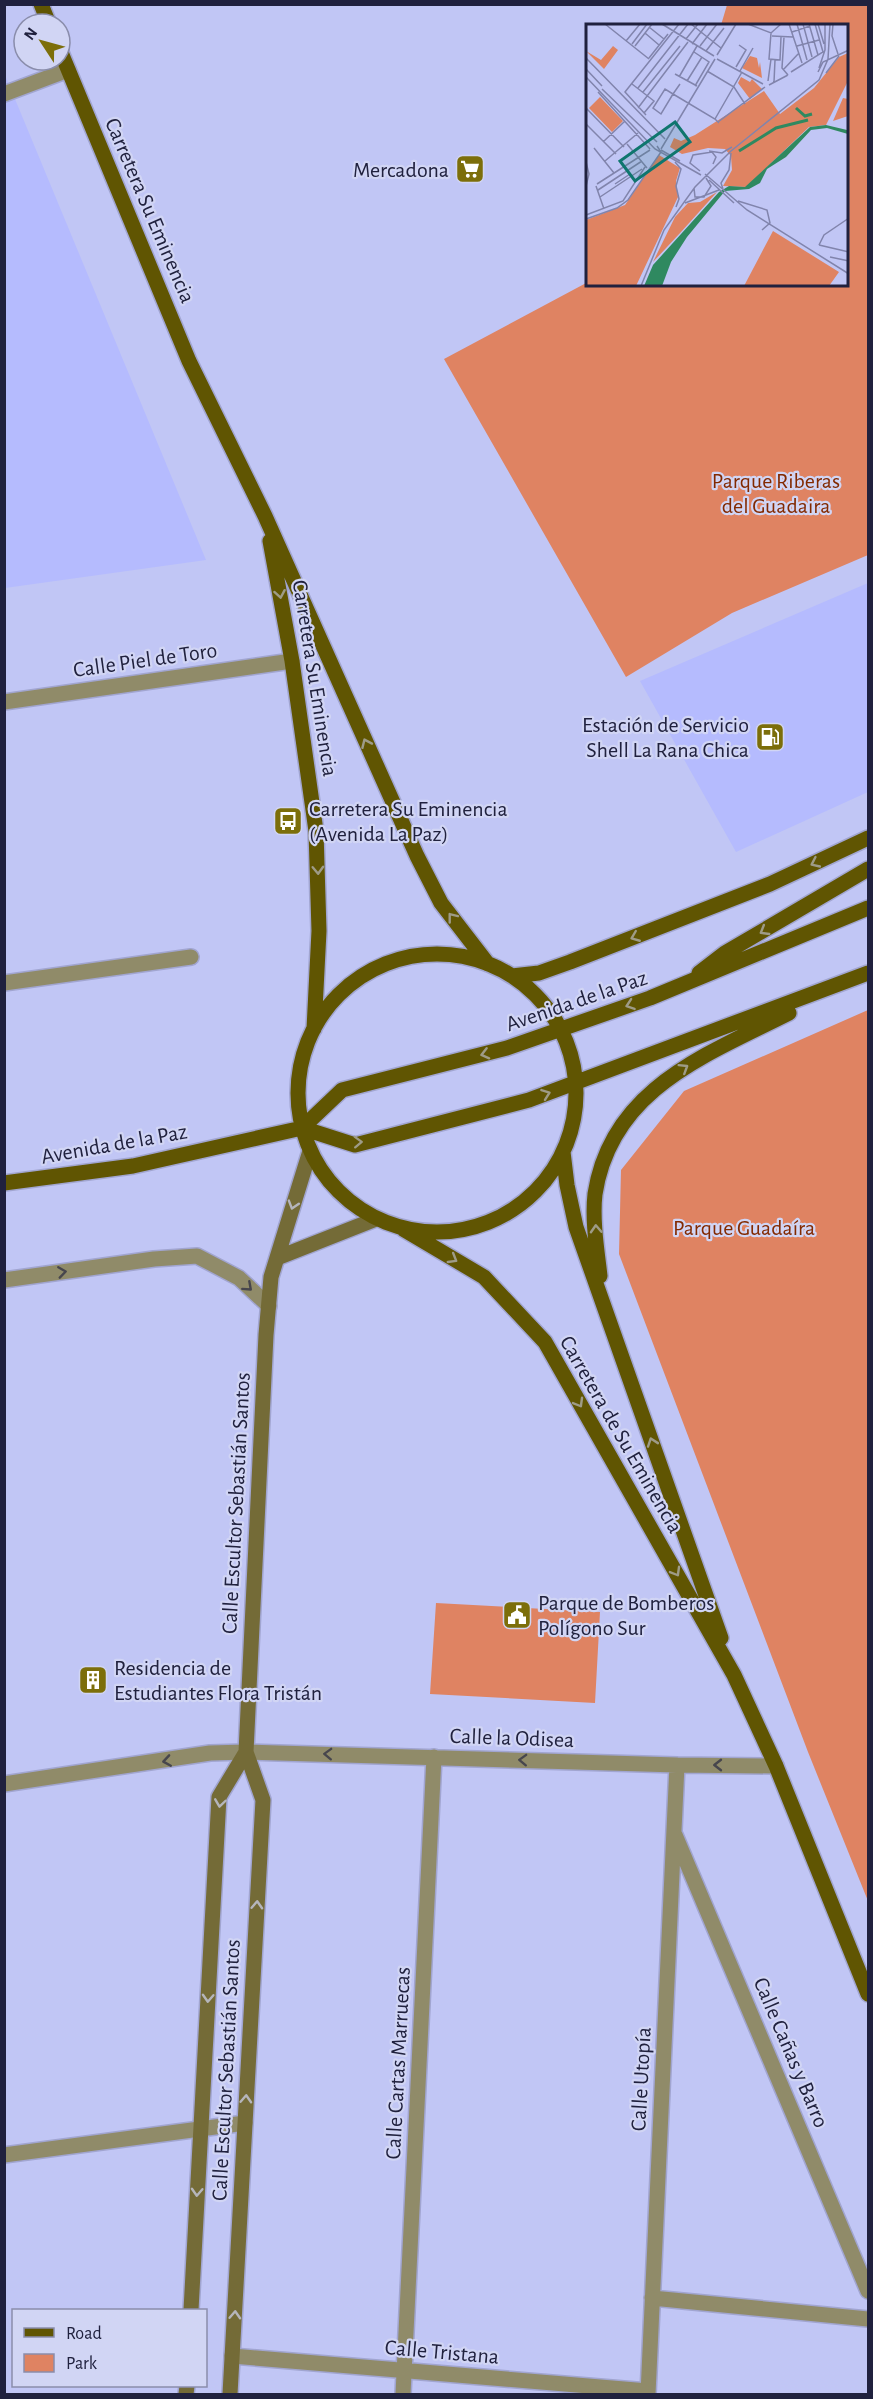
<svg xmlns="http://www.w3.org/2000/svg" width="873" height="2399" viewBox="0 0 873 2399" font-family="'Alegreya Sans',sans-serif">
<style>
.built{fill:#b5bbfe}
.green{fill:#df8362}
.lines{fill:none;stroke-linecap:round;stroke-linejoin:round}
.street-casing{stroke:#a1a5d0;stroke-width:18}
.secondary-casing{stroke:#a1a5d0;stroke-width:18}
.primary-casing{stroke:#a1a5d0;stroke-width:18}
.street{stroke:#908b69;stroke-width:15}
.secondary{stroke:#746b37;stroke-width:15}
.primary{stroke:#605502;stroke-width:15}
.oneway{stroke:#9e9b87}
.oneway2{stroke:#b5b5bb}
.oneway3{stroke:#47464d}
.labels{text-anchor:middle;stroke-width:4.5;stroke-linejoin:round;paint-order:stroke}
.poi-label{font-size:22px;fill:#20213e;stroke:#d1d5f4;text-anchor:start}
.street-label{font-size:22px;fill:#20213e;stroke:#d1d5f4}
.park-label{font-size:22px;fill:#822900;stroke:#d1d5f4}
.inset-river{fill:none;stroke:#2f8960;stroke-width:3}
.inset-road{fill:none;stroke:#8184ac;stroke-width:1.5}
.view{fill:#0f766e;fill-opacity:0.15;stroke:#0f766e;stroke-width:3}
.inset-edge{fill:none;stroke:#20213e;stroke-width:3}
</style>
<rect width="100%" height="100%" fill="#c1c6f5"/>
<path class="built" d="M5,75L206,560L5,588Z
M868,583V792L736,852L640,681Z"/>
<path class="green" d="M727,5H868V555L732,613L626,677L444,359L588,282V285H848V26L721,25Z
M868,1010V1901L808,1752L619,1254L621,1170L684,1091Z
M436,1603L600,1612L595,1703L430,1694Z"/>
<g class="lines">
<g class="street-casing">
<path id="street" d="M4,94L68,70
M4,702L292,661
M4,983L191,957
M4,1280L154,1259L197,1256L239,1278L269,1306
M4,1784L210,1753L246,1752L677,1765L776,1766
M675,1835L868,2291
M4,2155L245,2123
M652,2298L868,2319
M232,2356L648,2391
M403,2394L434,1757
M648,2394L677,1765"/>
</g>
<g class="secondary-casing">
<path id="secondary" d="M277,1258L376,1219
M191,2310L219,1797L246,1752
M186,2394L187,2386
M230,2394L263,1800L246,1752L266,1335L271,1277L310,1151"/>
</g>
<g class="primary-casing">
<path id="primary" d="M41,4L49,24
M60,50L189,361L265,516L417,856L441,903L488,964
M270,541L292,661L316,831L319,931L314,1029
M298 1093a139 139 0 1 1 278 0a139 139 0 1 1-278 0Z
M699,973L725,953L868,869
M512,976L539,973L570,962L770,884L868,838
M302,1128L342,1090L507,1048L650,998L868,908
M563,1152L567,1185L576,1227L721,1638
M4,1183L133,1166L302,1128L355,1145L529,1100L868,973
M403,1229L484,1277L545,1342L734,1675L776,1766L868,1994
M600,1276C597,1250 592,1220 595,1194C611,1089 706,1055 789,1013"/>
</g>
<use href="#street" class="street"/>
<use href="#secondary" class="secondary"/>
<use href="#primary" class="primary"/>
</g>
<defs><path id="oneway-chevron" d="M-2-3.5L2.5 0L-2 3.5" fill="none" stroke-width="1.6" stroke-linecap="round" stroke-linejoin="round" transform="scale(1.5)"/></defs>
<g class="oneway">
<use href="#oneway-chevron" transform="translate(280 594) rotate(80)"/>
<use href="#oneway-chevron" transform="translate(366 743) rotate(-114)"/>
<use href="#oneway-chevron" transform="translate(815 863) rotate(155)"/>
<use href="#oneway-chevron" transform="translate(318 870) rotate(88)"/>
<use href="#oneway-chevron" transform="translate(452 917) rotate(-128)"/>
<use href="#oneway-chevron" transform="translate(764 931) rotate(149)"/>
<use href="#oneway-chevron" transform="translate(635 937) rotate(158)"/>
<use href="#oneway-chevron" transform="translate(630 1005) rotate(161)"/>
<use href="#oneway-chevron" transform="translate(485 1054) rotate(166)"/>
<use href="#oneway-chevron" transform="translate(684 1068) rotate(-32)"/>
<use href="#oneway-chevron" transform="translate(546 1094) rotate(-20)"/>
<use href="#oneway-chevron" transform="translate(358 1142) rotate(-2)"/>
<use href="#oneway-chevron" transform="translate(596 1229) rotate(-93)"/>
<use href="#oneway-chevron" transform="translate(453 1259) rotate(31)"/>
<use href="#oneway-chevron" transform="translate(579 1403) rotate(60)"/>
<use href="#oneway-chevron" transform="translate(652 1442) rotate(-109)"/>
<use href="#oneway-chevron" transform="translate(676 1572) rotate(60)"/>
</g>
<g class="oneway2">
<use href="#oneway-chevron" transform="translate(293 1205) rotate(107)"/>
<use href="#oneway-chevron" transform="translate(220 1803) rotate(98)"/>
<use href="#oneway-chevron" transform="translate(257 1905) rotate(-87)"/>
<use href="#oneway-chevron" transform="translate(208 1998) rotate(93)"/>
<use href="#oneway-chevron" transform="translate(246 2099) rotate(-87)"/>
<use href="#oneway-chevron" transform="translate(197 2192) rotate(93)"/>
<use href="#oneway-chevron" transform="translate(235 2315) rotate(-87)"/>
</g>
<g class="oneway3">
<use href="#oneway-chevron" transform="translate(62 1272) rotate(-8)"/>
<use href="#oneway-chevron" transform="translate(248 1287) rotate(42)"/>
<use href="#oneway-chevron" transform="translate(328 1754) rotate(-178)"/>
<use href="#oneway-chevron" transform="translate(523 1760) rotate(-178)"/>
<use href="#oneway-chevron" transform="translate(167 1761) rotate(171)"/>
<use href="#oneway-chevron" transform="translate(718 1765) rotate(-180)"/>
</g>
<defs>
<g id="supermarket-square" transform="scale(1.5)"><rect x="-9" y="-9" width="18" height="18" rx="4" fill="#7c6e0a" stroke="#d1d5f4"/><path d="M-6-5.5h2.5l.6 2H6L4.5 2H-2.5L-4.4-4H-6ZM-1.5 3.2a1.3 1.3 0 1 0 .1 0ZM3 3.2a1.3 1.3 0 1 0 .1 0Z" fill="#fff"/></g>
<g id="fuel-square" transform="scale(1.5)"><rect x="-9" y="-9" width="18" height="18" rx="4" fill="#7c6e0a" stroke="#d1d5f4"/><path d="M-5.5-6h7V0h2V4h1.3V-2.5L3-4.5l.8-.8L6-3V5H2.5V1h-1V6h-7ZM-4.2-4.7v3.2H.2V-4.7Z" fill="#fff"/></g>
<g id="bus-square" transform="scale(1.5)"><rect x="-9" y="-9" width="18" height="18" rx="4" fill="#7c6e0a" stroke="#d1d5f4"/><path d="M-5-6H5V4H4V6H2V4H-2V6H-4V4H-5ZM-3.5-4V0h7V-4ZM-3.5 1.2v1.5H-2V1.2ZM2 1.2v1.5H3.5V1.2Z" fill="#fff"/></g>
<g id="civic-square" transform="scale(1.5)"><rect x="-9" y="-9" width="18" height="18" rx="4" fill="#7c6e0a" stroke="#d1d5f4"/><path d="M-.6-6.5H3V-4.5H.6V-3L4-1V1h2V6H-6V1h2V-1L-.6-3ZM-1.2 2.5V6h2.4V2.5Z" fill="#fff"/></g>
<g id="building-square" transform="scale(1.5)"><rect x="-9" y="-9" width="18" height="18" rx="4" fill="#7c6e0a" stroke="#d1d5f4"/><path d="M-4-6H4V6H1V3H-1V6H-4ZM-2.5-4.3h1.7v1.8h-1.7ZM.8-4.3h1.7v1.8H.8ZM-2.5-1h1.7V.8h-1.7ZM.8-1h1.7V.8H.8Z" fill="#fff"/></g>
</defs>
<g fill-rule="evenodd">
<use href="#supermarket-square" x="470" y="169"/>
<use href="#fuel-square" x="770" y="737"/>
<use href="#bus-square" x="288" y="821"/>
<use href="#civic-square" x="517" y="1615"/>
<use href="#building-square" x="93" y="1680"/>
</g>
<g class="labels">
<g class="poi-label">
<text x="449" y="177" text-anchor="end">Mercadona</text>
<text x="749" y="732" text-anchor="end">Estación de Servicio<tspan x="749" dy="25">Shell La Rana Chica</tspan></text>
<text x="309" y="816">Carretera Su Eminencia<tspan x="309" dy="25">(Avenida La Paz)</tspan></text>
<text x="538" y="1610">Parque de Bomberos<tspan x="538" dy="25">Polígono Sur</tspan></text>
<text x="114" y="1675">Residencia de<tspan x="114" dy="25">Estudiantes Flora Tristán</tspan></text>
</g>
<g class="street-label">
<text transform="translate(151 210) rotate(67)" y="8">Carretera Su Eminencia</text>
<text transform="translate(145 659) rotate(-8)" y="8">Calle Piel de Toro</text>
<text transform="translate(316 678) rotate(81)" y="8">Carretera Su Eminencia</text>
<text transform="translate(576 1000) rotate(-19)" y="8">Avenida de la Paz</text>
<text transform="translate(114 1143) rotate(-10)" y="8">Avenida de la Paz</text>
<text transform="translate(622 1434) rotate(60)" y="8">Carretera de Su Eminencia</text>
<text transform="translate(235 1503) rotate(-87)" y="8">Calle Escultor Sebastián Santos</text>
<text transform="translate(512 1737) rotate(2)" y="8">Calle la Odisea</text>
<text transform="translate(792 2052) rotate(67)" y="8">Calle Cañas y Barro</text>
<text transform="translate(397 2063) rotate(-87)" y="8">Calle Cartas Marruecas</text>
<text transform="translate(225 2070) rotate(-87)" y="8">Calle Escultor Sebastián Santos</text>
<text transform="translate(640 2079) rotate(-87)" y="8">Calle Utopía</text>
<text transform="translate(442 2351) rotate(5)" y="8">Calle Tristana</text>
</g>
<g class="park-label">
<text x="776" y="488">Parque Riberas<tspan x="776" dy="25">del Guadaira</tspan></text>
<text x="744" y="1235">Parque Guadaíra</text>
</g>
</g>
<g transform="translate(586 24)">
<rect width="262" height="262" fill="#c1c6f5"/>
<path d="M27,22L32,26L18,45L0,27L15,36ZM262,29V57L240,101L223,103L160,163L137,162L146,146L145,132L139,125L122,124L96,130L84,123L88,114L95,117L109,111L178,67L194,90L228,64L253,33ZM164,32L171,34L173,44L174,38L176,54L156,44ZM155,53L164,58L166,55L176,65L164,75L152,59ZM14,73L37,97L26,108L3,84ZM257,74L262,75V92L247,97ZM73,131L94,144L90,157L92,173L50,262H0V196L39,181ZM131,168L95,208L67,238L89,193L102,179L114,178ZM187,207L253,248L243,262H158Z" fill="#df8362"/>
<path d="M240,101L261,106L262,110L241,104L225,106L200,133L181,145L174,159L163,165L139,167L101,213L85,238L76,262H58L67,241L133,168L143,162L159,163L224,103Z" fill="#2f8960"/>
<path class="inset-river" d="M210,84L219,92L226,90M153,127L190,104L222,96"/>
<path class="inset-road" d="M19,0L63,35M76,0L128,32M105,0L135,24M162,0L185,9L195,0M203,0L216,39M211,0L221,36M217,0L226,33M223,0L232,31M232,0L238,20M247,0L246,12L252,30M63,3L78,15M206,8L224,2M59,9L73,21M185,9L183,35L194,36L195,13M186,12L207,13M198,13L196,44L202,51M100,15L112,0M40,17L54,0M46,20L61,0M106,20L121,0M49,22L66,0M114,22L131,0M211,22L233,16M120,27L138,4M108,28L123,38L109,62M131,31L150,0M0,34L79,115M63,34L82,10M131,35L177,60M150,43L160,26L153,21M233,44L239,26V0M0,45L16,62M197,46L213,29M121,47L148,63L159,80M154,47L167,24M205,48L237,28L229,0M232,48L237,38L263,26M240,49L253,32M89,50L111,62M0,53L69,125L115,151M93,53L111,22M101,57L116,33M182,57L185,35M188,58L189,36M46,60L68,77L58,89M94,60L87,70L75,90L67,84L79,65L87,70L129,95L133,99M183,61L202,51M52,64L102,0M16,65L71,118M12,68L64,125M57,68L94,22M0,84L38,123M52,84L102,18M60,91L39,68L93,0M129,95L156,48M132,98L179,63M0,100L30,130M17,118L39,97M41,120L61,144M8,124L28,149M75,125L129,35M75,126L94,137M123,127L136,129L146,123M19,137L52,109M0,138L3,150L0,162M89,138L95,145L90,162L93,175L90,183M114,147L104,139L107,131L126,128L130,133L127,140M119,150L161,186L263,250M123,156L148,179M11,160L64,126M29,160L44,150M10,162L18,185M108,164L109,173H118L125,162L120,154M137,165L135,159L143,146L145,129M12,166L56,137M14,173L56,145M152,177L181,186L184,199L176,206M99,179L133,166M0,191L37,177L59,143M0,195L31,184L42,176L75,128L71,122M233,221L238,211L263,194M233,221L263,228M244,233L263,237M55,262L78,206L109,163L145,127L233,56L242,35L244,0"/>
<path class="view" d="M89,98L104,118L49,157L34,137Z"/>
<rect width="262" height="262" class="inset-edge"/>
</g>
<rect width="873" height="2399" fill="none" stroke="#20213e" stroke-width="12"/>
<rect x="12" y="2309" width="195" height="78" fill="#d1d5f4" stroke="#8a8dab" stroke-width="1.5"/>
<rect x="24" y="2328" width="30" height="9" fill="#605502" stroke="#8a8dab" stroke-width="1.5"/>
<text x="66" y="2339" font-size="18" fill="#20213e">Road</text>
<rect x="24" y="2354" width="30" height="18" fill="#df8362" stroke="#8a8dab" stroke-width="1.5"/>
<text x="66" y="2369" font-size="18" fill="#20213e">Park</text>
<g transform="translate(42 42) rotate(306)"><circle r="28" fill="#d1d5f4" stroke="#8a8dab" stroke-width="1.5"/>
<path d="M0-4.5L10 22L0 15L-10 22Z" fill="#7c6e0a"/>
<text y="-9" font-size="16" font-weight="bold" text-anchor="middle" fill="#20213e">N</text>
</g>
</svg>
